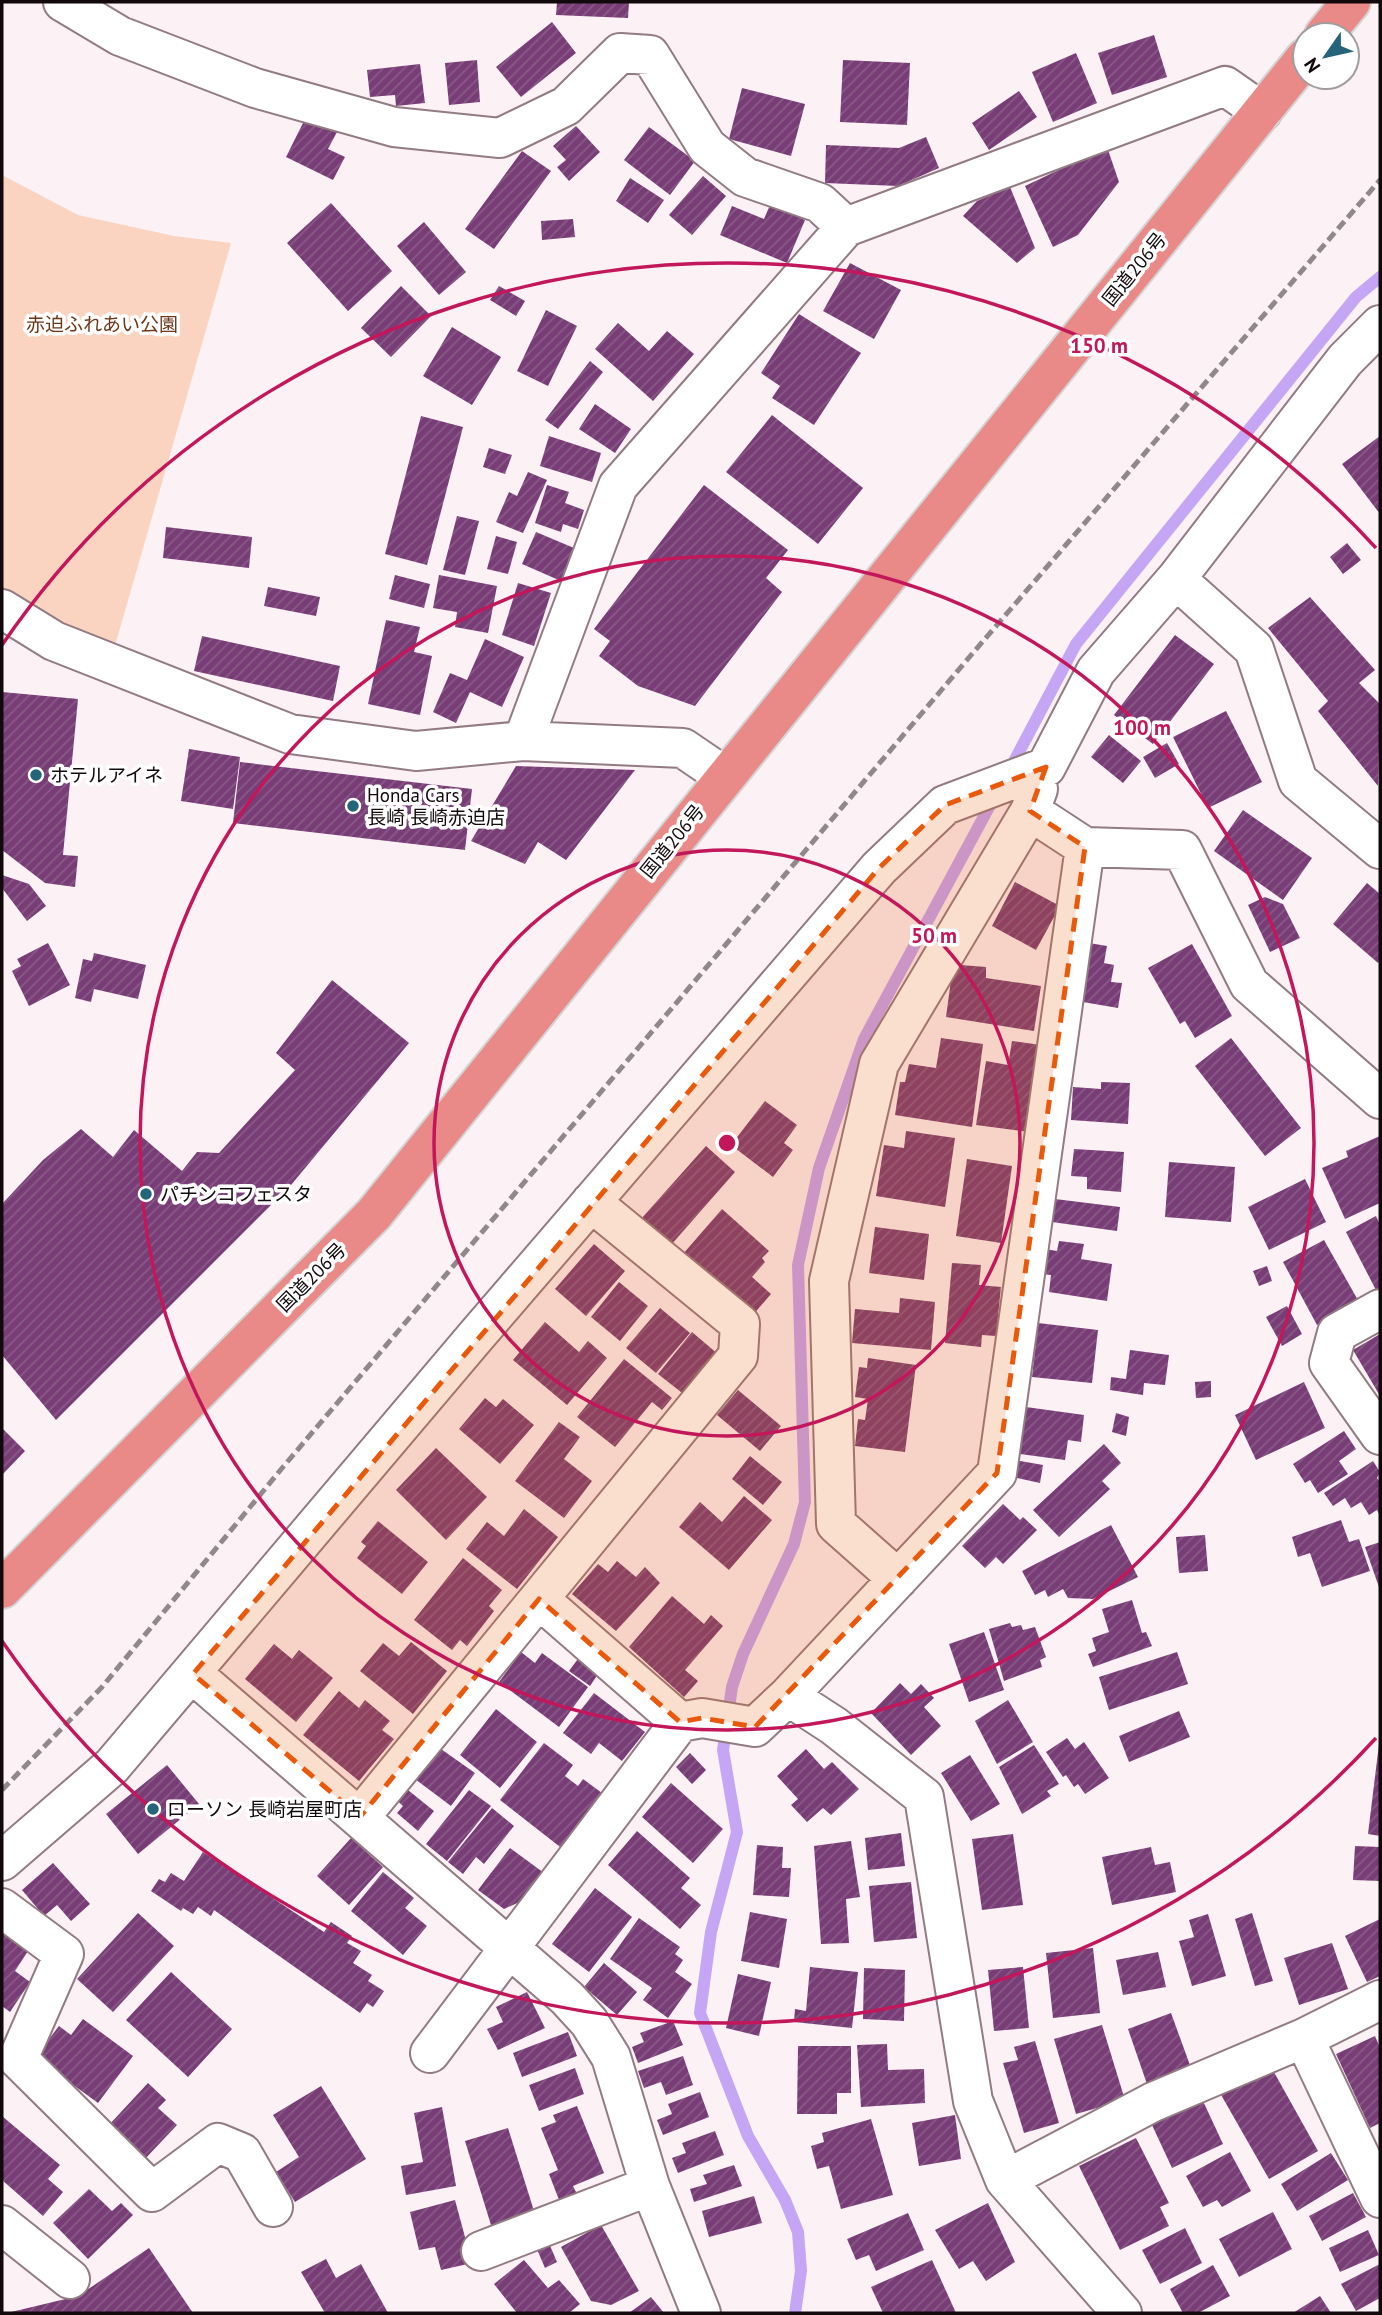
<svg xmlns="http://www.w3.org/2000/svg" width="1382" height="2315" viewBox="0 0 1382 2315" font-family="'PT Sans','Noto Sans JP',sans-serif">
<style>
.park{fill:#fbd4c1}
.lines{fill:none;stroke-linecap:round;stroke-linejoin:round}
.stream{stroke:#c5a6f5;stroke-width:12}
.building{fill:url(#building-hatch)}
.minor-casing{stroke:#927b83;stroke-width:42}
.highway-casing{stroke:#d4d3d3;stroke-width:42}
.minor{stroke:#fff;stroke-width:38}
.highway{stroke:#e98a89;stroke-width:38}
.rail{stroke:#91888b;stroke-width:5;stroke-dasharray:10 5;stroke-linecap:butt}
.marked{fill:#e8590c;fill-opacity:0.2;stroke:#e8590c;stroke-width:5;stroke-dasharray:14 9;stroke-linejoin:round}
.ring{fill:none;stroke:#c2185b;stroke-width:3.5}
.poi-dot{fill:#246579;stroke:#fff;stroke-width:2.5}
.labels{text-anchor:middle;stroke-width:7;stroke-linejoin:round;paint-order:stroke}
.street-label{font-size:19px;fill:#11090c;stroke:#fff}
.park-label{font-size:19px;fill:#6c3719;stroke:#fff}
.poi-label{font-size:19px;fill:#11090c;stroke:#fff;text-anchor:start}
.centre{fill:#c2185b;stroke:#fff;stroke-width:3.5}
.ring-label{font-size:21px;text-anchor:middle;font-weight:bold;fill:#c2185b;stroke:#fff;stroke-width:7;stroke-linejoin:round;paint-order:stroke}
</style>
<defs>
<pattern id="building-hatch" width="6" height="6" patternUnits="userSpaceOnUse" patternTransform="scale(1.75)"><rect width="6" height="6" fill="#783d76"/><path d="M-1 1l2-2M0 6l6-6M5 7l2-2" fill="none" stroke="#885b86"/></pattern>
</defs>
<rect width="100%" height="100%" fill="#fcf1f5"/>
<path class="park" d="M2,175L78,215L174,236L231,243L114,649L2,595Z"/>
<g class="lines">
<path class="stream" d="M1009,771L1076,644L1356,297L1380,277
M795,2313L801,2271L798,2232L785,2200L748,2136L700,2013L711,1932L737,1832L723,1750L732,1687L743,1654L794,1544L805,1502L798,1265L819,1168L864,1039L995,796"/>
</g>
<path class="building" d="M557,2H629L628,18L556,15Z
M552,22L576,53L521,97L496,67Z
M1154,35L1167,77L1112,95L1098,53Z
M1076,53L1097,103L1053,122L1032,72Z
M477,60L480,102L449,105L445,63Z
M843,60L910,63L907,125L840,122Z
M420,64L425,103L396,106L395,95L370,97L367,70Z
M742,88L805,104L791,156L729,139Z
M1019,91L1037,117L989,150L972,123Z
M306,117L337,132L328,149L345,157L333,180L286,157Z
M576,126L600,152L569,181L557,167L566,160L553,146Z
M649,127L695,161L670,195L624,160Z
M926,137L939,168L898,186L825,183L826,145L899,148Z
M1107,147L1119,182L1078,235L1053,247L1025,186Z
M522,151L551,171L494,249L465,229Z
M703,176L726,196L692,235L669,215Z
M630,178L664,200L648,223L616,201Z
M1010,187L1035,248L1017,263L963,216L977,201Z
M331,203L392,271L348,311L287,243Z
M770,205L805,220L787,263L720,235L732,206L764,219Z
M573,219L575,237L542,240L541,221Z
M424,222L466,272L439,295L397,246Z
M850,263L901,290L874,339L823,311Z
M401,286L431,316L391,357L361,328Z
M499,286L525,301L516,316L490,300Z
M546,310L577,326L548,386L517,371Z
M799,314L861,353L814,425L772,398L780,386L761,373Z
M618,323L649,351L667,331L694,354L653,401L595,349Z
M452,327L501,357L472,405L423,376Z
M590,361L603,372L558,429L545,420Z
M595,404L631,429L615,453L579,429Z
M772,415L863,488L818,544L726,472Z
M421,416L463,427L427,565L385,554Z
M549,436L601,453L592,482L540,466Z
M1380,436V514L1342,464Z
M489,448L512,455L505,474L483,467Z
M528,472L547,480L523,533L496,522L509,492L517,496Z
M547,485L569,492L565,503L584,510L578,529L563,524L561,532L535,523Z
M704,485L788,550L766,578L782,592L695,706L638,686L599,656L610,641L594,629Z
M457,516L479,521L465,575L443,570Z
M166,527L252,537L249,568L163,558Z
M536,532L574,548L561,581L522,564Z
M496,536L517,542L508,574L487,569Z
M1347,543L1361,560L1343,574L1330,557Z
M395,575L430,584L424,608L389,599Z
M439,575L497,586L488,633L455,627L457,612L433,608Z
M518,583L551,593L534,646L502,635Z
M268,587L320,597L316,616L264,606Z
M1310,597L1375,670L1359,683L1380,704L1378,786L1318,711L1328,701L1268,628Z
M386,620L420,627L414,652L432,656L420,715L368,704Z
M1175,635L1214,664L1153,744L1114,715Z
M202,636L340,666L333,701L194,671Z
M485,639L524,657L502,707L470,692L456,723L433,712L450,673L467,680Z
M2,692L78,699L63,855L78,856L75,887L45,883L2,850Z
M1226,711L1262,782L1208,808L1173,737Z
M1109,735L1141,761L1123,783L1091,757Z
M1167,743L1179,764L1155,778L1143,757Z
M189,749L240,757L233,809L181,801Z
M240,762L472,789L465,850L233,823Z
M516,766L635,770L566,860L538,842L525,864L471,841Z
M1243,810L1312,858L1283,900L1214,851Z
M2,875L29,884L46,906L27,921L2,888Z
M1015,882L1060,906L1036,950L992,926Z
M1367,883L1380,894V960L1378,963L1333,924Z
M1265,897L1283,904L1300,938L1270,952L1248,905Z
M48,943L70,985L29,1006L12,971L21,966L17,959Z
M1089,943L1107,946L1104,963L1114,965L1111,982L1122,983L1118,1008L1077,1001Z
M1192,944L1232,1016L1195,1038L1185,1021L1180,1024L1148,968Z
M94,953L146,965L138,999L94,989L91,1002L75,998L83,959L92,961Z
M961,965L986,967V978L1041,986L1034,1031L946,1017L951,980Z
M332,980L409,1043L291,1185L56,1420L2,1355V1204L43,1160L81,1129L113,1157L134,1130L182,1171L197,1152L219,1153L295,1070L276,1053Z
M941,1038L983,1044L972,1127L895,1115L900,1082H905L909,1064L936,1068Z
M1231,1038L1301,1128L1265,1156L1195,1066Z
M1012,1041L1041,1045L1029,1132L976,1125L986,1061L1008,1065Z
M1101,1082L1130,1083L1128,1124L1071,1120L1073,1087L1101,1089Z
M765,1101L797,1125L784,1143L793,1150L773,1177L731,1145Z
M906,1131L955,1138L945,1207L876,1196L884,1145L904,1148Z
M1380,1136V1203L1345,1219L1322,1168L1348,1157L1346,1151Z
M706,1146L735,1172L671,1245L641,1219Z
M1074,1149L1124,1152L1121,1192L1087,1189V1177L1071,1176Z
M967,1159L1012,1166L1001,1243L956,1236Z
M1169,1162L1235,1167L1231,1222L1165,1217Z
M1305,1179L1326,1222L1269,1250L1248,1207Z
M1055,1199L1120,1207L1117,1231L1052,1222Z
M722,1209L769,1251L762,1258L765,1262L752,1277L771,1294L752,1316L683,1254Z
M1376,1216L1380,1225V1293L1378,1294L1346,1232Z
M875,1227L929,1234L924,1280L869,1273Z
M1324,1240L1359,1302L1317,1325L1283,1262Z
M1059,1241L1084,1244L1081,1259L1112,1264L1107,1301L1049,1292L1051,1275L1041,1274L1045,1249L1057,1251Z
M594,1244L625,1271L586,1316L555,1289Z
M952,1263L981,1265L979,1285L1001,1287L996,1336L982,1335L981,1347L945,1343Z
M1267,1266L1272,1281L1259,1286L1253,1271Z
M619,1282L648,1306L620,1341L591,1317Z
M900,1298L935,1302L931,1350L852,1343L855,1309L899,1313Z
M1287,1306L1302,1334L1282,1346L1266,1317Z
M660,1308L690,1333L656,1373L626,1348Z
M545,1322L579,1352L588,1341L607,1358L567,1405L513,1360Z
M1038,1323L1098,1330L1092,1383L1032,1377Z
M692,1332L719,1355L686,1396L658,1374Z
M1380,1334V1396L1353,1350Z
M1130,1350L1169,1355L1165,1385L1144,1383L1143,1395L1110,1390L1111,1377L1126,1379Z
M868,1358L916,1365L905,1452L855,1446L858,1419L865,1420L868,1399L855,1397L859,1367L867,1368Z
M624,1359L672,1398L662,1410L652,1402L615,1447L577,1417Z
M1211,1381V1397L1196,1398L1195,1382Z
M1304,1382L1325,1428L1256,1460L1235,1415Z
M738,1390L781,1426L760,1451L717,1415Z
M485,1398L496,1407L503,1399L534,1425L500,1464L459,1429Z
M1026,1407L1084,1415L1081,1442L1068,1440L1065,1460L1020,1454Z
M1116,1413L1129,1417L1126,1436L1112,1432Z
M559,1422L580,1437L564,1459L592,1481L564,1518L515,1481Z
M2,1428L25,1451L2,1475Z
M1344,1431L1356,1449L1339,1461L1348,1474L1318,1493L1310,1480L1305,1483L1293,1464Z
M1104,1444L1121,1463L1102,1481L1110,1489L1059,1537L1033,1510Z
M436,1448L487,1497L446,1540L396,1490Z
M750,1456L782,1482L763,1505L732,1479Z
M1015,1460L1043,1465L1040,1483L1012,1477Z
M1373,1461L1380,1472L1377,1478L1380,1482V1516L1377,1510L1369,1515L1361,1502L1351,1508L1345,1498L1333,1506L1324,1493Z
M744,1496L772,1520L729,1570L679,1527L700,1502L722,1522Z
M1003,1504L1020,1520L1023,1517L1037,1530L1003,1564L996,1557L985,1568L962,1546Z
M524,1509L558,1537L517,1589L466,1549L487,1522L504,1536Z
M1341,1520L1349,1542L1359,1539L1370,1571L1322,1587L1310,1553L1298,1557L1292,1537Z
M378,1521L428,1562L402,1594L357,1558L366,1546L361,1542Z
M1111,1525L1138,1577L1093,1599L1068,1598L1063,1589L1048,1597L1045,1590L1035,1595L1022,1571Z
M1205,1535L1208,1571L1179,1573L1176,1537Z
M1380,1542V1590L1365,1547Z
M463,1558L502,1590L489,1606L494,1611L467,1646L460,1640L452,1650L414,1620Z
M617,1561L636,1577L645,1567L660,1583L616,1631L572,1594L598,1564L608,1572Z
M672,1596L704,1624L711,1615L723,1626L685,1670L698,1681L684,1697L629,1647Z
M1132,1600L1142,1633L1146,1632L1152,1646L1093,1667L1088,1654L1096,1651L1092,1638L1109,1632L1102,1609Z
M1010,1623L1012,1627L1021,1625L1023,1630L1035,1627L1046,1657L1040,1660L1042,1667L1004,1681L989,1629Z
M984,1632L1004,1690L969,1702L949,1644Z
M411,1642L447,1671L413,1714L360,1671L383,1643L399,1656Z
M274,1644L292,1659L299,1650L333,1678L296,1722L245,1679Z
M521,1652L535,1663L542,1653L588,1687L559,1727L499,1682Z
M1177,1652L1188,1684L1109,1710L1099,1677Z
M580,1656L600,1671L590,1686L569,1671Z
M900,1683L911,1694L921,1684L934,1698L924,1707L941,1726L911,1755L871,1713Z
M339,1691L359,1708L365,1700L390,1721L382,1730L394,1739L359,1781L303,1735Z
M594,1693L645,1732L622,1761L599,1743L591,1754L563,1733Z
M1008,1700L1033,1742L997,1764L975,1721Z
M496,1709L537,1742L500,1788L460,1755Z
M1179,1711L1190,1737L1129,1762L1119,1736Z
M1067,1738L1075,1749L1084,1742L1109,1778L1085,1794L1078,1784L1074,1787L1066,1775L1063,1777L1046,1752Z
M544,1743L573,1765L565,1776L578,1786L583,1779L606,1796L564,1850L500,1800Z
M1379,1744H1380V1836L1368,1834Z
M1034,1745L1059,1784L1047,1791L1051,1796L1022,1814L999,1767Z
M441,1749L475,1773L451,1806L411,1776L421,1763L427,1768Z
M806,1749L824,1769L832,1762L859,1789L831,1815L823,1808L807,1822L791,1805L798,1799L777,1776Z
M690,1753L706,1770L692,1784L676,1767Z
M970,1755L1000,1804L971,1821L941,1773Z
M167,1765L199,1804L138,1854L106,1814Z
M671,1783L723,1829L693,1863L642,1817Z
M403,1786L434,1811L418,1831L397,1813L403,1806L394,1798Z
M469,1790L491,1806L447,1861L426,1844Z
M492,1808L514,1826L484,1864L476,1857L463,1874L448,1862Z
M637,1831L690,1878L681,1888L701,1905L680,1929L608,1865Z
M901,1833L905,1866L868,1870L865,1838Z
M1013,1834L1023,1905L982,1910L972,1839Z
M351,1838L383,1867L349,1905L317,1876Z
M851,1841L860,1897L846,1899L849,1943L821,1944L814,1846Z
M757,1845L783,1847L782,1868H791L789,1897L753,1895Z
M1355,1846L1380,1847V1881L1353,1880Z
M1151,1847L1155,1865L1170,1862L1176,1892L1112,1905L1102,1857Z
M510,1848L544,1873L524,1900L504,1909L478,1890Z
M203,1852L324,1932L331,1922L352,1936L347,1943L361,1951L353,1963L372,1975L368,1981L384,1991L373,2007L367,2003L360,2013L214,1910L211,1916L198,1907L193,1914L183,1908L181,1911L151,1891L159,1879L165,1882L171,1873L184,1881Z
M53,1863L90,1904L71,1921L57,1905L44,1916L22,1890Z
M383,1872L414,1898L405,1908L427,1926L403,1955L351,1911Z
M911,1882L917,1938L874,1942L869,1886Z
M595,1888L632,1917L589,1972L552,1944Z
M750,1912L787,1919L779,1968L741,1961Z
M138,1913L174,1946L113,2012L77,1979Z
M1252,1913L1273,1981L1255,1986L1235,1919Z
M1208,1914L1226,1976L1192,1986L1179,1941L1194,1937L1189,1920Z
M639,1918L680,1947L675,1954L683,1960L675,1972L692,1984L668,2018L643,2000L652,1988L610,1959Z
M1380,1919V1976L1367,1982L1345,1936Z
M2,1933L28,1951L15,1971L30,1982L10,2012L2,2006Z
M1332,1943L1348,1989L1299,2005L1284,1958Z
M1093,1948L1100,2013L1053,2018L1046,1953Z
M1158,1952L1166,1987L1123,1995L1116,1960Z
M604,1963L637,1992L617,2015L584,1987Z
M810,1967L858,1972L852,2028L794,2022L795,2009L806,2011Z
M1023,1967L1029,2028L994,2031L988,1970Z
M864,1968L905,1970L904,2021L863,2019Z
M171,1972L232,2029L188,2077L126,2020Z
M738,1974L771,1982L759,2036L726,2028Z
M527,1992L545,2028L498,2050L487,2029L503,2022L496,2007Z
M1171,2013L1191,2068L1147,2084L1128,2029Z
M83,2019L133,2056L98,2103L35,2057L59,2026L71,2035Z
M673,2021L683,2045L638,2063L632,2047L644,2042L640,2033Z
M1102,2025L1125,2100L1076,2114L1054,2039Z
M568,2032L577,2056L522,2077L513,2053Z
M1375,2036L1380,2048V2123L1370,2128L1336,2054Z
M1035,2041L1059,2123L1024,2133L1003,2063L1018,2060L1014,2047Z
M887,2044L888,2070L924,2069L925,2103L861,2107L857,2045Z
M798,2046H851V2093H837V2114H797Z
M683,2056L693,2085L666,2095L661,2082L644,2088L638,2071Z
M1270,2065L1318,2151L1269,2179L1220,2093Z
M575,2068L584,2094L539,2111L529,2085Z
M148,2083L166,2100L158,2108L177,2125L144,2160L108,2126Z
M321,2086L366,2159L295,2202L276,2172L299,2157L273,2115Z
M700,2092L709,2117L663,2135L657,2120L672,2114L668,2104Z
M1203,2101L1223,2144L1172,2168L1152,2125Z
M577,2106L604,2173L573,2186L579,2198L561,2205L549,2174L558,2170L541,2128L556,2122L553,2115Z
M442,2107L456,2186L406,2195L401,2166L423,2162L414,2113Z
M955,2115L961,2159L919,2166L912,2123Z
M2,2116L60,2165L48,2179L63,2192L43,2216L2,2180Z
M871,2119L893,2195L841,2209L829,2166L817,2169L811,2146L824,2142L822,2133Z
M508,2128L534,2211L491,2225L465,2141Z
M715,2131L724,2155L678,2173L672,2158L686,2153L682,2143Z
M1136,2138L1169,2203L1160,2207L1169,2226L1120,2250L1079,2166Z
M1230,2152L1251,2191L1222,2207L1217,2200L1203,2207L1186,2176Z
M1331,2153L1348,2180L1297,2211L1281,2184Z
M734,2165L742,2186L694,2202L690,2189L707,2184L703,2175Z
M89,2189L112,2211L121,2203L133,2215L88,2259L53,2223Z
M1353,2193L1366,2217L1322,2241L1309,2216Z
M754,2196L762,2223L709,2237L702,2211Z
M455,2200L472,2263L441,2270L435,2247L419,2250L410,2212Z
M988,2203L1015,2262L986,2281L973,2261L959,2269L935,2230Z
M1273,2212L1292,2249L1239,2277L1219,2239Z
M908,2213L924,2250L876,2271L869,2255L856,2260L847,2239Z
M601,2225L639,2291L611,2305L591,2301L561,2247Z
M1185,2228L1202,2263L1160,2284L1142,2250Z
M1368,2230L1379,2255L1340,2272L1329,2248Z
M548,2241L557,2262L545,2268L536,2247Z
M149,2248L193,2313H7L78,2296Z
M326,2259L336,2278L361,2264L388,2313H325L301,2272Z
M524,2260L548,2288L559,2280L580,2304L569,2313H517L494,2284Z
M932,2260L956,2313H883L871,2287Z
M1380,2264V2298L1356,2311L1341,2284Z
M1213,2265L1230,2296L1198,2313H1183L1170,2289Z
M1320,2296L1331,2313H1293Z
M651,2297L664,2313H629Z"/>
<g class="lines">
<g class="minor-casing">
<path id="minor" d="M63,2L120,36L255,88L394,127L500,138L566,106L620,53L650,55L707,147L745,177L820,203L846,227
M1176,579L1254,649L1298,781L1380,849
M2,609L54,641L290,734L416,751L523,741L683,748L724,776
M523,741L618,486L846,227L1225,86L1262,112
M1038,789L1030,811L1085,847L1182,850L1249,984L1380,1099
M1380,1309L1337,1333L1329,1363L1380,1435
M898,1579L836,1524L829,1281L879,1064L1030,811
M193,1674L567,1998L589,2022L611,2057L650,2186L701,2313
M788,1696L997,1473L1085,847
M680,1722L702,1718L755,1727L788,1696L834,1726L924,1797L973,2101L1005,2180L1122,2313
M360,1817L738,1356L740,1324L591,1202
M2,1861L112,1766L476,1336L879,868L945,805L1046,767L1096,671L1176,579L1345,360L1380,325
M2,1908L64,1954L18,2059L152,2192L218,2143L242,2153L273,2207
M1304,2038L1380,2198
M430,2053L680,1722L539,1599
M1005,2180L1153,2102L1304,2038L1380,2000
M2,2225L70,2279
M481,2251L650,2186"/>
</g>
<g class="highway-casing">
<path id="highway" d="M1324,35L1351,2
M2,1589L374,1214L1305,58"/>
</g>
<use href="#minor" class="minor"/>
<use href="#highway" class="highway"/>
<path class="rail" d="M2,1790L102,1687L283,1467L972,654L1380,180"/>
</g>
<path class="marked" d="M1046,767L1030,811L1085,847L997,1473L755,1727L702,1718L680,1722L539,1599L360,1817L193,1674L879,868L945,805Z"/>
<g class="ring">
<circle cx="727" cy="1143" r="293"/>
<circle cx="727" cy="1143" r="587"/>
<path d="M1376 1738A880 880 0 0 1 2 1641M2 645A880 880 0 0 1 1376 548"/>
</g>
<g class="poi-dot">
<circle cx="36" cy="775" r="7"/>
<circle cx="353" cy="806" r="7"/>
<circle cx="146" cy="1194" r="7"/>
<circle cx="153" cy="1809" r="7"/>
</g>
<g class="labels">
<g class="street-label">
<text transform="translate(1134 269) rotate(-51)" y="7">国道206号</text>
<text transform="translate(672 841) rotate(-51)" y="7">国道206号</text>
<text transform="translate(311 1277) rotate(-45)" y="7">国道206号</text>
</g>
<g class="park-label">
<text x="102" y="331">赤迫ふれあい公園</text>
</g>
<g class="poi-label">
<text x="50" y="782">ホテルアイネ</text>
<text x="367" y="802">Honda Cars<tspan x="367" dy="22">長崎 長崎赤迫店</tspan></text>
<text x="160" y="1201">パチンコフェスタ</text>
<text x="167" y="1816">ローソン 長崎岩屋町店</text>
</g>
</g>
<circle cx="727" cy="1143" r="10" class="centre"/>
<g class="ring-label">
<text x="1099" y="353">150 m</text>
<text x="1142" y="735">100 m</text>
<text x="934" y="943">50 m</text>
</g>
<rect width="1382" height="2315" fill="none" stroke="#11090c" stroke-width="7"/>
<g transform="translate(1326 56) rotate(236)"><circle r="33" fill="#ffffff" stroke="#a09d9e" stroke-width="2"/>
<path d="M0-5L12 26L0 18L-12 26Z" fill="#246579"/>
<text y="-10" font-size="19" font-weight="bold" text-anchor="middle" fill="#11090c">N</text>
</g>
</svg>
